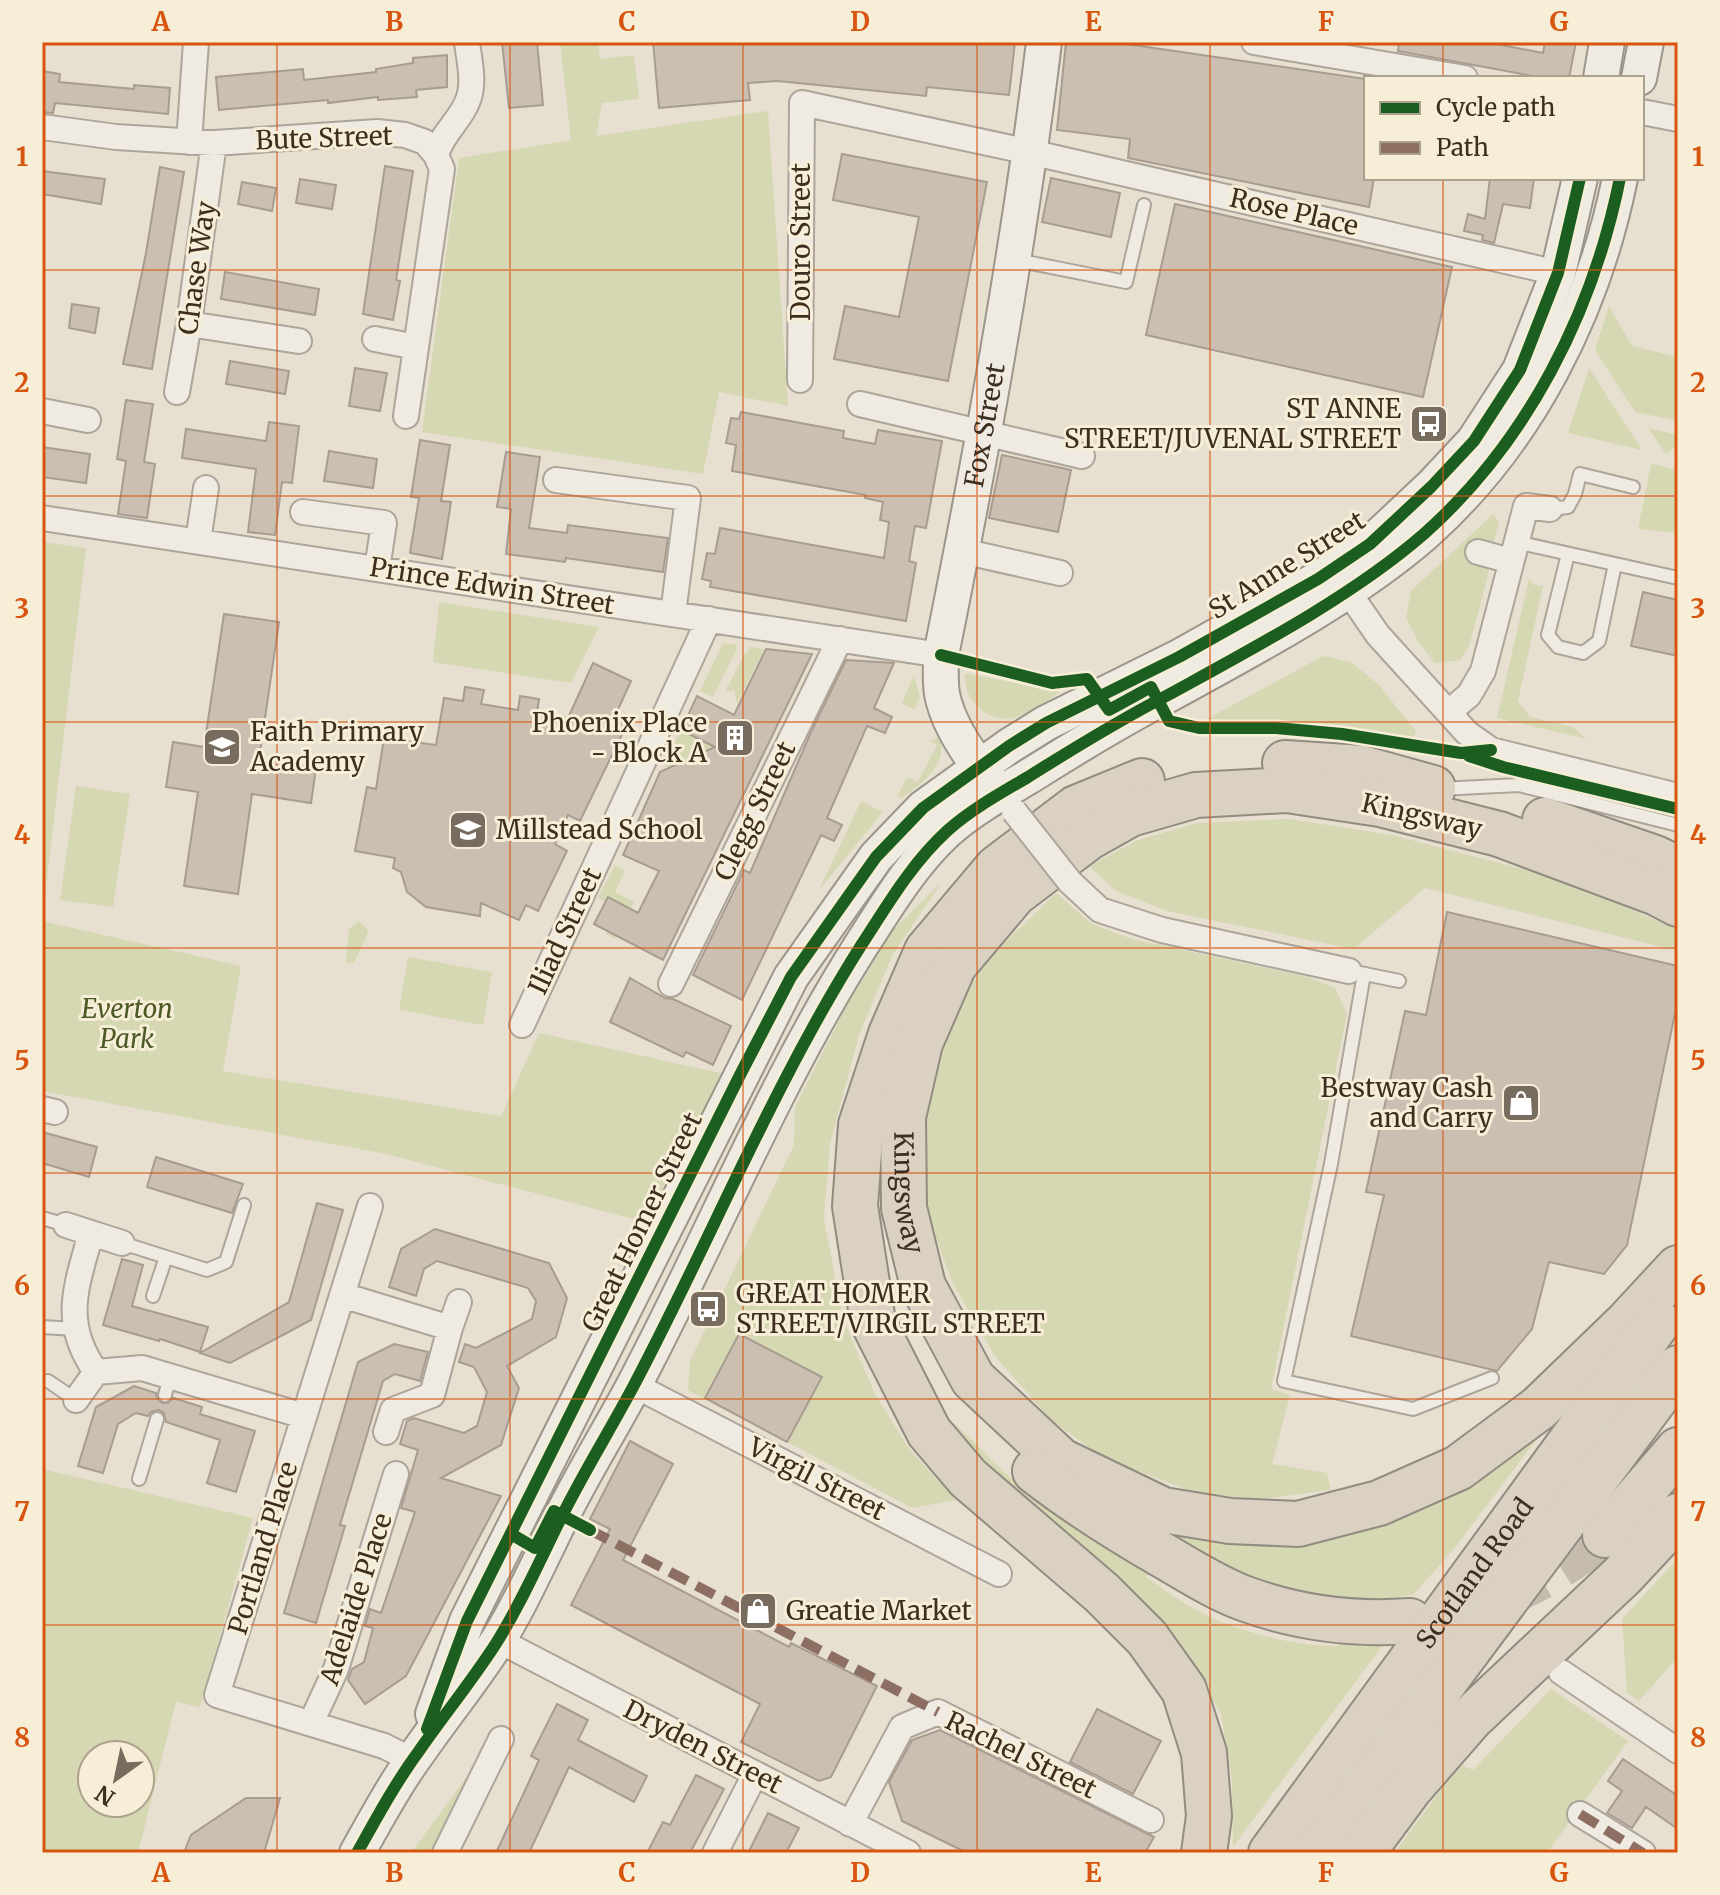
<svg xmlns="http://www.w3.org/2000/svg" width="1720" height="1895" viewBox="0 0 1720 1895" font-family="Merriweather,serif">
<style>
.green{fill:#d6d7b3;fill-rule:evenodd}
.building{fill:#cbbfb2;stroke:#a89c90;stroke-width:2}
.lines{fill:none;stroke-linecap:round;stroke-linejoin:round}
.highway-tunnel{stroke:#c5bcae;stroke-width:44;stroke-dasharray:44 22;stroke-linecap:butt}
.lane-casing{stroke:#ada599;stroke-width:16}
.street-casing{stroke:#ada599;stroke-width:28}
.secondary-casing{stroke:#9c958a;stroke-width:38}
.highway-casing{stroke:#928b80;stroke-width:48}
.lane{stroke:#efebe3;stroke-width:12}
.street{stroke:#efebe3;stroke-width:24}
.secondary{stroke:#efebe3;stroke-width:34}
.highway{stroke:#dad1c2;stroke-width:44}
.street-bridge-casing{stroke:#ada599;stroke-width:28;stroke-linecap:butt}
.street-bridge{stroke:#efebe3;stroke-width:24}
.quiet{stroke:#8d6e63;stroke-width:10;stroke-dasharray:20 10;stroke-linecap:butt}
.cycleway-casing{stroke:#f7eed8;stroke-width:17}
.cycleway{stroke:#1b5e20;stroke-width:12}
.grid{fill:none;stroke:#d7550e;stroke-width:2;stroke-opacity:0.55}
.labels{text-anchor:middle;stroke-width:6;stroke-linejoin:round;paint-order:stroke}
.street-label{font-size:26px;fill:#3d2e20;stroke:#f7eed8}
.poi-label{font-size:26px;fill:#3d2e20;stroke:#f7eed8;text-anchor:start}
.park-label{font-size:26px;font-style:italic;fill:#4d5a26;stroke:#f7eed8}
.neatline{fill:none;stroke:#d7550e;stroke-width:3}
.grid-label{font-size:26px;text-anchor:middle;font-weight:bold;fill:#d7550e}
</style>
<rect width="100%" height="100%" fill="#e7e0d1"/>
<path class="green" d="M560,42H614L598,44L600,59L634,55L639,99L602,103L596,136L768,111L788,406L719,392L703,474L422,432L459,158L571,140Z
M1609,306L1632,346L1678,357V421L1635,412L1595,350Z
M1589,368L1642,450L1568,433Z
M1648,428L1678,435V445L1666,454Z
M1651,464L1678,470V533L1638,529Z
M1493,514L1499,522L1493,545L1484,561L1489,572L1469,646L1460,660L1435,663L1419,643L1406,618L1411,591Z
M42,542L86,548L42,921L241,966L223,1071L501,1116L539,1033L729,1075L652,1224L386,1154L42,1091Z
M1529,579L1534,585L1543,586L1518,701L1530,717L1573,727L1587,739L1497,718Z
M439,602L599,627L571,683L433,662Z
M723,643L737,645L736,651L713,697L700,691Z
M749,647L764,649L737,704L734,690L725,692L745,653H748Z
M1323,656L1351,662L1378,684L1416,731L1413,741L1339,725L1207,719Z
M965,673L1060,692C1046,701 1030,714 1014,718C987,724 962,698 965,673Z
M914,675L920,697L914,710L902,703Z
M681,730L715,747L668,768L663,765Z
M939,735C950,766 922,782 901,799L898,795L907,777L918,782L937,745L929,740H935Z
M76,786L130,794L113,907L60,900Z
M861,801L883,812L819,890Z
M1289,819L1392,835L1561,879L1678,930V951L1425,888L1354,949L1167,911L1116,891L1089,866L1138,840L1197,823Z
M615,865L625,871L615,892L634,902L615,939L606,934L622,904L609,897L606,902L598,898Z
M942,882L893,954L859,1035L830,1144L824,1219L843,1319L875,1394L910,1450L956,1500L912,1508L787,1442L821,1377L740,1334L705,1399L688,1390L690,1361L794,1145L795,1107L845,1009L894,929Z
M1056,893L1092,924L1132,939L1308,977L1335,988L1347,1014L1271,1389L1290,1395L1272,1464L1327,1473L1331,1490L1253,1500L1189,1490L1103,1458L1049,1418L995,1356L954,1286L930,1223L917,1153L927,1085L949,1017L989,958Z
M359,921L367,929L368,933L354,963H346L349,929Z
M408,957L492,972L483,1025L399,1010Z
M1565,1402L1453,1550L1413,1595L1369,1602L1271,1589L1110,1507L1284,1537Z
M955,1423L1005,1473L1032,1496L1150,1571L1146,1577C1160,1586 1173,1597 1188,1605C1227,1629 1293,1647 1338,1646L1339,1639L1385,1642L1233,1847L1232,1779L1221,1714L1177,1638L1006,1485L972,1452L951,1424Z
M42,1469L253,1518L200,1707L176,1702L138,1853H42ZM92,1755H140V1803H92Z
M1678,1558V1657L1639,1701L1627,1693L1622,1619Z
M1551,1689L1628,1741L1547,1853H1394L1460,1764L1473,1770Z
M496,1737L439,1853H411Z"/>
<path class="building" d="M502,42H537L543,105L509,108Z
M653,42H1015L1009,95L927,87L926,96L778,81L748,83L750,100L659,108Z
M1066,42H1113L1366,79V178H1374L1369,207L1128,158L1130,139L1057,130Z
M1399,42H1486L1543,53L1545,42H1576L1569,78H1543L1398,51Z
M447,55V87L416,90L417,97L378,100V97L328,103V100L219,110L216,77L303,69L304,80L376,72V69L413,63V58Z
M42,71L60,74L59,82L134,89V85L170,88L168,114L55,103L53,113L42,112Z
M842,154L987,182L948,381L834,359L845,306L899,317L919,217L833,200Z
M385,166L413,171L396,280L400,281L393,320L363,314Z
M160,167L184,172L152,369L123,364L146,253Z
M42,171L105,179L101,204L42,194Z
M1051,178L1120,193L1111,237L1042,222Z
M1490,178H1534L1530,208L1503,204L1494,243L1482,240L1483,235L1464,231L1468,214L1485,219Z
M300,179L336,185L332,209L296,203Z
M242,182L276,188L272,211L238,204Z
M1175,204L1452,267L1423,397L1146,335Z
M225,272L319,289L315,315L221,299Z
M72,304L99,308L95,333L69,328Z
M230,361L289,371L285,394L226,384Z
M355,368L387,373L380,411L349,406Z
M126,400L153,404L144,462L155,464L147,518L118,514L126,461L117,459Z
M741,412L844,431L843,438L875,444L878,430L942,441L926,528L915,526L909,561L916,563L906,621L710,587L711,581L702,579L707,553L715,554L720,528L884,558L889,522L880,520L883,502L865,498L866,495L732,471L736,445L726,443L731,418L739,419Z
M269,422L299,426L292,483L282,482L275,535L248,532L256,469L182,458L186,429L266,441Z
M420,440L450,445L441,501L451,502L442,559L410,553L419,498L411,497Z
M42,447L90,454L86,483L42,477Z
M329,451L377,459L373,488L324,481Z
M506,452L540,457L529,528L567,533L568,525L668,538L663,572L566,558L565,562L506,554L511,509L497,507Z
M1002,455L1071,470L1058,532L989,518Z
M1643,592L1678,600V656L1631,646Z
M224,614L279,622L259,759L316,768L311,803L252,794L238,894L184,886L198,792L166,787L173,742L204,747Z
M766,649L812,654L663,960L594,924L608,897L638,913L659,871L623,855L660,772L715,747L681,730L697,696L734,715Z
M846,660L894,663L874,708L892,717L885,733L867,726L827,818L842,825L834,841L821,835L742,1000L693,975L744,870L750,873L811,732Z
M593,663L631,681L615,716L628,722L580,821L568,815L555,844L567,851L538,911L526,905L519,920L481,903L480,916L426,907L407,892L401,872L393,868L395,858L355,851L367,787L376,789L384,738L436,745L444,698L463,701L465,687L484,690L481,704L518,710L520,696L539,699L537,713L568,718Z
M1447,912L1678,966V999L1627,1245L1604,1274L1549,1262L1532,1329L1497,1371L1351,1336L1384,1195L1366,1192L1405,1011L1426,1015Z
M630,978L665,998L673,999L731,1026L713,1065L686,1052L683,1057L610,1022Z
M42,1132L97,1147L89,1177L42,1163Z
M156,1157L243,1184L232,1213L147,1187Z
M317,1203L343,1210L311,1320L230,1363L200,1353L289,1302Z
M435,1229L549,1263L567,1298L556,1337L507,1366L519,1388L501,1445L441,1478L501,1496L406,1676L365,1704L348,1680L352,1669L364,1662L373,1628L365,1626L370,1609L381,1613L415,1512L401,1508L418,1450L400,1444L407,1421L414,1418L464,1433L477,1426L487,1392L474,1367L459,1362L465,1344L476,1348L532,1319L536,1301L528,1288L437,1261L424,1269L416,1296L389,1287L401,1249Z
M122,1259L143,1265L132,1306L208,1327L200,1352L160,1339L159,1341L103,1325Z
M739,1334L822,1377L787,1442L705,1398Z
M394,1344L428,1352L420,1381L395,1374L383,1381L340,1525L345,1526L316,1623L284,1613L358,1362Z
M134,1386L156,1393L157,1398L162,1403H168L173,1398L202,1407L200,1414L255,1431L236,1492L207,1483L220,1440L166,1422L164,1413L159,1410L151,1412L148,1416L136,1413L118,1424L103,1473L78,1466L96,1407Z
M630,1441L673,1464L623,1560L789,1647L791,1643L877,1686L831,1777L819,1781L741,1742L760,1704L571,1605L610,1529L590,1519Z
M557,1704L588,1720L578,1740L647,1776L634,1802L569,1767L529,1853H496L539,1760L531,1756Z
M1097,1709L1161,1741L1133,1794L1070,1762Z
M940,1730L1154,1837L1145,1853H967L902,1821L889,1782L912,1740Z
M1623,1759L1678,1796V1829L1646,1807L1632,1828L1607,1813L1622,1791L1608,1781Z
M696,1775L724,1789L690,1853H647L663,1822L670,1825Z
M246,1798H280L264,1853H184L191,1835Z
M768,1813L799,1828L786,1853H748Z"/>
<g class="lines">
<path class="highway-tunnel" d="M1501,1596C1539,1582 1572,1559 1605,1535"/>
<g class="lane-casing">
<path id="lane" d="M1016,260L1126,282L1144,205
M1550,509L1568,507L1575,494L1580,474L1633,487
M1516,542L1678,578
M1568,554L1548,635L1558,647L1583,653L1599,641L1615,564
M1439,789L1519,785L1678,825
M1360,973L1399,981
M1364,974L1331,1164L1284,1381L1413,1409L1492,1378
M42,1218L66,1225
M122,1243L207,1270L226,1262L244,1205
M153,1296L166,1257
M42,1327L75,1329
M48,1381L76,1400
M165,1395L170,1377
M139,1479L157,1419"/>
</g>
<g class="street-casing">
<path id="street" d="M1254,42L1465,78
M1642,112L1678,119
M42,127L116,137L214,143L377,132L405,135L425,142L436,155L442,169L406,416
M189,142L196,42
M436,155C442,133 461,120 468,100C475,82 469,60 467,42
M189,324L299,341
M375,339L416,347
M800,380L802,103L1030,152L1558,273
M177,392L189,324L214,143
M860,404L1082,456
M42,411L88,420
M556,480L688,498L673,614
M303,512L384,523L377,569
M42,518L941,655
M198,541L206,488
M962,551L1060,573
M1478,552L1511,561
M1340,580L1378,635L1467,733L1491,750L1678,796
M1449,712L1469,695L1483,671L1526,506L1550,509
M1070,882L1100,910L1162,930L1349,971
M671,984L840,639
M522,1025L709,619
M42,1109L55,1112
M370,1206L217,1695L384,1746L412,1760
M66,1225L122,1243
M91,1233C76,1288 61,1322 96,1372
M342,1295L450,1328L432,1395L393,1410L386,1432
M450,1328L459,1302
M634,1385L999,1574
M76,1400L96,1372L142,1368L304,1416
M498,1640L908,1853
M1561,1672L1678,1751
M311,1723L336,1669L396,1474
M1580,1814L1643,1853
M850,1824L902,1727L938,1712L1151,1820
M445,1853L501,1739
M715,1853L755,1774"/>
</g>
<g class="secondary-casing">
<g id="secondary">
<path d="M1601,78L1607,42"/>
<path d="M1639,78L1646,42"/>
<path id="s1" d="M992,783C972,759 948,725 942,694C940,682 941,668 941,655C982,452 1019,248 1044,42"/>
<path d="M433,1714L467,1621L791,977L876,857L923,808L1009,746L1046,723L1179,657L1318,579L1370,544L1431,487L1474,441L1520,370L1558,273L1580,178"/>
<path d="M357,1853C376,1819 396,1782 419,1751C444,1715 471,1682 495,1645C520,1606 539,1562 560,1520C582,1475 609,1432 633,1387C711,1240 773,1084 862,944C888,904 912,863 947,831C970,810 1001,793 1028,777C1074,748 1120,720 1168,695C1252,649 1353,596 1425,533C1528,441 1593,312 1620,178"/>
</g>
</g>
<g class="highway-casing">
<g id="highway">
<path d="M1285,763L1361,768L1433,788"/>
<path d="M1142,781L1076,808L997,868L927,951L891,1034L861,1125L855,1206L873,1322L929,1432L968,1478L1102,1593L1147,1638L1184,1690L1204,1753L1209,1816L1204,1853"/>
<path d="M1545,820L1655,858L1678,869"/>
<path id="s2" d="M1678,904L1657,893L1499,834L1380,804L1287,790L1196,795L1130,814L1089,837L1014,894L954,965L920,1043L903,1117L904,1208L923,1286L973,1379L1061,1461L1163,1510L1230,1521L1298,1524L1379,1503L1458,1468L1539,1408L1627,1323L1678,1268"/>
<path d="M1035,1471C1076,1503 1119,1530 1164,1556C1190,1571 1218,1589 1246,1599C1298,1618 1355,1625 1410,1621"/>
<path d="M1605,1535L1678,1450"/>
<path id="s3" d="M1271,1853L1658,1322"/>
<path d="M1317,1853L1678,1368"/>
<path d="M1362,1853L1410,1788L1471,1718L1622,1576L1678,1516"/>
</g>
</g>
<use href="#lane" class="lane"/>
<use href="#street" class="street"/>
<use href="#secondary" class="secondary"/>
<use href="#highway" class="highway"/>
<g class="street-bridge-casing">
<path id="street-bridge" d="M1014,811L1070,882"/>
</g>
<use href="#street-bridge" class="street-bridge"/>
<path class="quiet" d="M590,1530L938,1712
M1580,1814L1643,1853"/>
<g class="cycleway-casing">
<path id="cycleway" d="M941,655L1052,683L1087,679L1109,710L1151,687L1169,721L1199,728H1276L1342,734L1461,753L1491,750
M1469,756L1503,767L1678,809
M511,1534L535,1548L554,1511L590,1530
M427,1729L467,1621L740,1075L791,977L876,857L923,808L1009,746L1046,723L1179,657L1318,579L1370,544L1431,487L1474,441L1520,370L1558,273L1580,178
M357,1853C376,1819 396,1782 419,1751C444,1715 471,1682 495,1645C520,1606 539,1562 560,1520C582,1475 609,1432 633,1387C711,1240 773,1084 862,944C888,904 912,863 947,831C970,810 1001,793 1028,777C1074,748 1120,720 1168,695C1252,649 1353,596 1425,533C1528,441 1593,312 1620,178"/>
</g>
<use href="#cycleway" class="cycleway"/>
</g>
<path class="grid" d="M277,42V1853M510,42V1853M743,42V1853M977,42V1853M1210,42V1853M1443,42V78M1443,178V1853M42,270H1678M42,496H1678M42,722H1678M42,948H1678M42,1173H1678M42,1399H1678M42,1625H1678"/>
<defs>
<g id="bus-square" transform="scale(2)"><rect x="-9" y="-9" width="18" height="18" rx="4" fill="#786c5e" stroke="#f7eed8"/><path d="M-5-6H5V4H4V6H2V4H-2V6H-4V4H-5ZM-3.5-4V0h7V-4ZM-3.5 1.2v1.5H-2V1.2ZM2 1.2v1.5H3.5V1.2Z" fill="#fff"/></g>
<g id="building-square" transform="scale(2)"><rect x="-9" y="-9" width="18" height="18" rx="4" fill="#786c5e" stroke="#f7eed8"/><path d="M-4-6H4V6H1V3H-1V6H-4ZM-2.5-4.3h1.7v1.8h-1.7ZM.8-4.3h1.7v1.8H.8ZM-2.5-1h1.7V.8h-1.7ZM.8-1h1.7V.8H.8Z" fill="#fff"/></g>
<g id="school-square" transform="scale(2)"><rect x="-9" y="-9" width="18" height="18" rx="4" fill="#786c5e" stroke="#f7eed8"/><path d="M0-5L7-2L0 1L-7-2ZM-4 1L0 2.5L4 1V4Q0 6-4 4Z" fill="#fff"/></g>
<g id="shop-square" transform="scale(2)"><rect x="-9" y="-9" width="18" height="18" rx="4" fill="#786c5e" stroke="#f7eed8"/><path d="M-5-2.5h2.3a2.7 3.5 0 0 1 5.4 0H5L5.5 6h-11ZM-1.5-2.5h3a1.5 2.3 0 0 0-3 0Z" fill="#fff"/></g>
</defs>
<g fill-rule="evenodd">
<use href="#bus-square" x="1429" y="424"/>
<use href="#building-square" x="735" y="738"/>
<use href="#school-square" x="222" y="747"/>
<use href="#school-square" x="468" y="830"/>
<use href="#shop-square" x="1521" y="1103"/>
<use href="#bus-square" x="708" y="1309"/>
<use href="#shop-square" x="758" y="1611"/>
</g>
<g class="labels">
<g class="street-label">
<text transform="translate(324 138) rotate(-2)" y="9">Bute Street</text>
<text transform="translate(1294 212) rotate(13)" y="9">Rose Place</text>
<text transform="translate(801 242) rotate(-90)" y="9">Douro Street</text>
<text transform="translate(197 268) rotate(-82)" y="9">Chase Way</text>
<text dy="9" stroke="none"><textPath href="#s1" startOffset="376">Fox Street</textPath></text>
<text transform="translate(1287 565) rotate(-32)" y="9">St Anne Street</text>
<text transform="translate(492 586) rotate(9)" y="9">Prince Edwin Street</text>
<text transform="translate(755 811) rotate(-64)" y="9">Clegg Street</text>
<text transform="translate(1422 816) rotate(13)" y="9">Kingsway</text>
<text transform="translate(565 931) rotate(-65)" y="9">Iliad Street</text>
<text dy="9" stroke="none"><textPath href="#s2" startOffset="1040">Kingsway</textPath></text>
<text transform="translate(642 1222) rotate(-64)" y="9">Great Homer Street</text>
<text transform="translate(817 1479) rotate(27)" y="9">Virgil Street</text>
<text transform="translate(263 1548) rotate(-73)" y="9">Portland Place</text>
<text dy="9" stroke="none"><textPath href="#s3" startOffset="346">Scotland Road</textPath></text>
<text transform="translate(356 1599) rotate(-72)" y="9">Adelaide Place</text>
<text transform="translate(703 1747) rotate(27)" y="9">Dryden Street</text>
<text transform="translate(1021 1755) rotate(26)" y="9">Rachel Street</text>
</g>
<g class="poi-label">
<text x="1401" y="418" text-anchor="end">ST ANNE<tspan x="1401" dy="30">STREET/JUVENAL STREET</tspan></text>
<text x="707" y="732" text-anchor="end">Phoenix Place<tspan x="707" dy="30">- Block A</tspan></text>
<text x="250" y="741">Faith Primary<tspan x="250" dy="30">Academy</tspan></text>
<text x="496" y="839">Millstead School</text>
<text x="1493" y="1097" text-anchor="end">Bestway Cash<tspan x="1493" dy="30">and Carry</tspan></text>
<text x="736" y="1303">GREAT HOMER<tspan x="736" dy="30">STREET/VIRGIL STREET</tspan></text>
<text x="786" y="1620">Greatie Market</text>
</g>
<g class="park-label">
<text x="127" y="1018">Everton<tspan x="127" dy="30">Park</tspan></text>
</g>
</g>
<rect width="1720" height="1895" fill="none" stroke="#f7eed8" stroke-width="88"/>
<rect x="1364" y="76" width="280" height="104" fill="#f7eed8" stroke="#ada18e" stroke-width="2"/>
<rect x="1380" y="102" width="40" height="12" fill="#1b5e20" stroke="#ada18e" stroke-width="2"/>
<text x="1436" y="116" font-size="24" fill="#3d2e20">Cycle path</text>
<rect x="1380" y="142" width="40" height="12" fill="#8d6e63" stroke="#ada18e" stroke-width="2"/>
<text x="1436" y="156" font-size="24" fill="#3d2e20">Path</text>
<g transform="translate(116 1779) rotate(213)"><circle r="38" fill="#f7eed8" stroke="#ada18e" stroke-width="2"/>
<path d="M0-6L14 30L0 20L-14 30Z" fill="#786c5e"/>
<text y="-12" font-size="22" font-weight="bold" text-anchor="middle" fill="#3d2e20">N</text>
</g>
<rect x="44" y="44" width="1632" height="1807" class="neatline"/>
<g class="grid-label">
<text x="161" y="31">A</text>
<text x="394" y="31">B</text>
<text x="627" y="31">C</text>
<text x="860" y="31">D</text>
<text x="1093" y="31">E</text>
<text x="1326" y="31">F</text>
<text x="1559" y="31">G</text>
<text x="22" y="166">1</text>
<text x="1698" y="166">1</text>
<text x="22" y="392">2</text>
<text x="1698" y="392">2</text>
<text x="22" y="618">3</text>
<text x="1698" y="618">3</text>
<text x="22" y="844">4</text>
<text x="1698" y="844">4</text>
<text x="22" y="1070">5</text>
<text x="1698" y="1070">5</text>
<text x="22" y="1295">6</text>
<text x="1698" y="1295">6</text>
<text x="22" y="1521">7</text>
<text x="1698" y="1521">7</text>
<text x="22" y="1747">8</text>
<text x="1698" y="1747">8</text>
<text x="161" y="1882">A</text>
<text x="394" y="1882">B</text>
<text x="627" y="1882">C</text>
<text x="860" y="1882">D</text>
<text x="1093" y="1882">E</text>
<text x="1326" y="1882">F</text>
<text x="1559" y="1882">G</text>
</g>
</svg>
